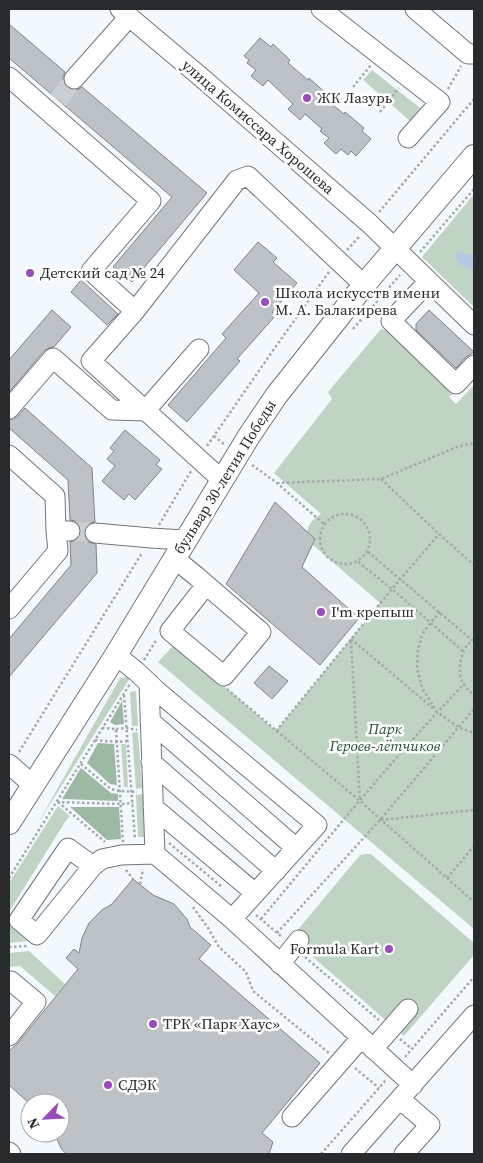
<svg xmlns="http://www.w3.org/2000/svg" width="483" height="1163" viewBox="0 0 483 1163" font-family="'Source Serif 4',serif">
<style>
.green{fill:#c0d4c4}
.forest{fill:#9db8a3}
.water{fill:#b5c9e3}
.building{fill:#bdc2c6;stroke:#7f8488}
.lines{fill:none;stroke-linecap:round;stroke-linejoin:round}
.minor-tunnel{stroke:#cacfd3;stroke-width:19;stroke-dasharray:19 9;stroke-linecap:butt}
.minor-casing{stroke:#717579;stroke-width:21}
.major-casing{stroke:#717579;stroke-width:24}
.path{stroke:#a5a9ac;stroke-width:2.5;stroke-dasharray:2.5 2.5;stroke-linecap:butt}
.minor{stroke:#fff;stroke-width:19}
.major{stroke:#fff;stroke-width:22}
.poi-dot{fill:#9b4bbb;stroke:#fff;stroke-width:2}
.labels{text-anchor:middle;stroke-width:5;stroke-linejoin:round;paint-order:stroke}
.poi-label{font-size:15px;fill:#282a2c;stroke:#fff;text-anchor:start}
.street-label{font-size:15px;fill:#282a2c;stroke:#fff}
.park-label{font-size:15px;font-style:italic;fill:#214f30;stroke:#fff}
</style>
<rect width="100%" height="100%" fill="#f3f8fd"/>
<path class="green" d="M372,70L420,108L410,121L363,80Z
M474,194V307L422,257Z
M381,329L388,330L455,391L449,397L456,404L474,385V929L158,662L175,644L276,731L380,603L306,539C309,524 308,523 321,514L274,473L332,399L328,392Z
M125,677L130,678L38,823L120,678Z
M136,691L138,726H132L130,692Z
M138,732L142,788L136,789L132,733Z
M121,744H126L128,787H124Z
M143,794L145,837H138L136,795Z
M58,806L70,816L65,822L9,912V883Z
M366,854H371L474,943V955L404,1036L291,938L355,861L360,855Z
M9,925L28,941L9,943Z
M29,951L65,984L55,996L20,966L9,967V953Z"/>
<path class="forest" d="M122,701L124,724L115,725L110,722Z
M98,743L114,744L117,785L110,784L87,763Z
M81,768L111,793L118,794V801L62,799Z
M70,807H119L121,839L107,840Z"/>
<path class="water" d="M457,252L469,255L474,253V271L472,269L470,270L469,267L466,269L465,265H462L461,267L459,266V260L454,256L455,254Z"/>
<path class="building" d="M9,24L65,72L63,77V82L67,88L71,90H77L82,87L207,193L132,282L113,267L172,197L9,58Z
M260,38L271,47L273,44L290,60L288,63L308,80L309,78L327,94L326,96L330,100L329,102L344,114L345,112L364,128L362,131L371,139L356,156L351,151L348,155L341,149L336,154L324,143L329,138L320,131L322,129L305,114L300,120L288,109L293,104L268,80L263,86L251,76L256,70L247,63L249,60L244,56Z
M258,242L277,258L273,262L297,283L272,312L276,315L237,359L240,361L187,422L168,405L226,338L222,334L259,293L234,270Z
M81,280L118,314L107,325L71,292Z
M52,310L71,327L54,347L49,348L44,351L9,392V360Z
M429,310L474,352L466,357L456,368L416,330V324Z
M25,408L92,468L95,522L90,523L86,526L84,532L85,537L88,542L96,544L97,573L9,677V639L71,565L70,542L76,540L79,537L81,531L79,525L75,521L70,520L68,480L9,428V420L13,419L17,417Z
M125,430L160,460L156,465L162,469L135,500L129,494L124,500L102,481L115,466L107,459L114,451L110,448Z
M275,502L315,539L302,567L359,618L320,665L226,584Z
M269,666L288,681L272,699L254,683Z
M133,879L153,895L174,904L187,919L190,927L211,945L199,959L320,1063L262,1133L273,1142L269,1154H66L61,1148L56,1137L59,1133H60V1103H29L9,1085V1051L18,1043L78,969L66,958L74,949L79,953L82,938L89,923L103,909L111,905Z"/>
<g class="lines">
<path class="minor-tunnel" d="M58,100L74,79
M70,531L95,533"/>
<g class="minor-casing">
<path id="minor" d="M120,9L202,78L370,224L474,325
M321,9L440,102L408,138
M415,9L468,54H474
M9,77L151,201L91,271L135,311L91,361L222,480
M74,79L129,17
M429,281L391,321L456,384L474,365
M135,311L237,180L248,176L364,285
M9,409L53,358L112,410L145,411L199,349
M9,455L55,496L56,531
M95,533L151,538L184,540
M174,558L196,576L261,632L224,676L170,631L206,585
M9,609L58,551L56,531H70
M116,655L137,672L157,691L317,825L232,919
M149,683L155,854
M150,721L296,848
M151,762L276,871
M9,764L33,785
M153,807L255,893
M68,848L93,866L37,935L19,920Z
M93,866L102,859L121,855L155,854L232,919L413,1085
M280,964L299,940
M9,981H11L36,1002L9,1036
M373,1049L408,1009
M400,1099L430,1125L404,1154
M292,1117L361,1038
M9,1152L11,1154
M351,1154L474,1015"/>
</g>
<g class="major-casing">
<path id="major" d="M9,823L116,655L249,436L276,396L364,285L474,156"/>
</g>
<path class="path" d="M353,87L371,65
M448,89L461,66
M380,112L399,88
M379,212L474,99
M347,250L360,236
M420,252L474,189
M353,329L400,275
M214,436L225,445
M207,446L274,349L329,272
M252,465L277,483L324,524
M381,479L439,534L474,565
M277,483L381,479L457,447L474,443
M320 539a25 25 0 1 1 50 0a25 25 0 1 1-50 0Z
M159,525L191,471
M368,552L472,640
M358,562L392,589L464,652
M440,612L431,622L422,635L418,649L417,668L422,688L437,712L458,727L474,733
M351,639L434,709
M474,639C461,647 456,669 463,683C466,688 470,692 474,695
M351,641L360,800
M144,660L157,639
M227,689L360,801L474,902
M124,695L135,839
M102,728L116,729L123,842
M116,729L127,728L137,730
M276,731L392,589L439,534
M95,740L117,742L128,741
M19,752L142,553
M81,764L111,789L120,791L137,792
M57,802L121,804L133,803
M58,802L105,842
M381,820L474,810
M169,843L221,886
M126,870L133,879
M9,878L130,684
M447,878L474,846
M140,884L143,869
M193,907L208,928L219,947L246,972L253,991L329,1053
M256,915L282,937
M261,919C327,840 392,759 464,684
M277,933L380,820L474,709
M9,947L27,946
M305,957L379,1020
M400,1039L412,1049
M405,1057L474,977
M355,1068L379,1088
M321,1154L386,1080"/>
<use href="#minor" class="minor"/>
<use href="#major" class="major"/>
</g>
<g class="poi-dot">
<circle cx="307" cy="98" r="5"/>
<circle cx="30" cy="273" r="5"/>
<circle cx="265" cy="302" r="5"/>
<circle cx="321" cy="612" r="5"/>
<circle cx="389" cy="949" r="5"/>
<circle cx="153" cy="1024" r="5"/>
<circle cx="108" cy="1085" r="5"/>
</g>
<g class="labels">
<g class="poi-label">
<text x="317" y="103">ЖК Лазурь</text>
<text x="40" y="278">Детский сад № 24</text>
<text x="275" y="298">Школа искусств имени<tspan x="275" dy="17">М. А. Балакирева</tspan></text>
<text x="331" y="617">I'm крепыш</text>
<text x="379" y="954" text-anchor="end">Formula Kart</text>
<text x="163" y="1029">ТРК «Парк Хаус»</text>
<text x="118" y="1090">СДЭК</text>
</g>
<g class="street-label">
<text transform="translate(258 127) rotate(41)" y="5">улица Комиссара Хорошева</text>
<text transform="translate(225 477) rotate(-58)" y="5">бульвар 30-летия Победы</text>
</g>
<g class="park-label">
<text x="385" y="734">Парк<tspan x="385" dy="17">Героев-лётчиков</tspan></text>
</g>
</g>
<rect width="483" height="1163" fill="none" stroke="#282a2c" stroke-width="20"/>
<g transform="translate(45 1118) rotate(246)"><circle r="24" fill="#ffffff" stroke="#a9aaab"/>
<path d="M0-4L9 19L0 12L-9 19Z" fill="#9b4bbb"/>
<text y="-8" font-size="14" font-weight="bold" text-anchor="middle" fill="#282a2c">N</text>
</g>
</svg>
